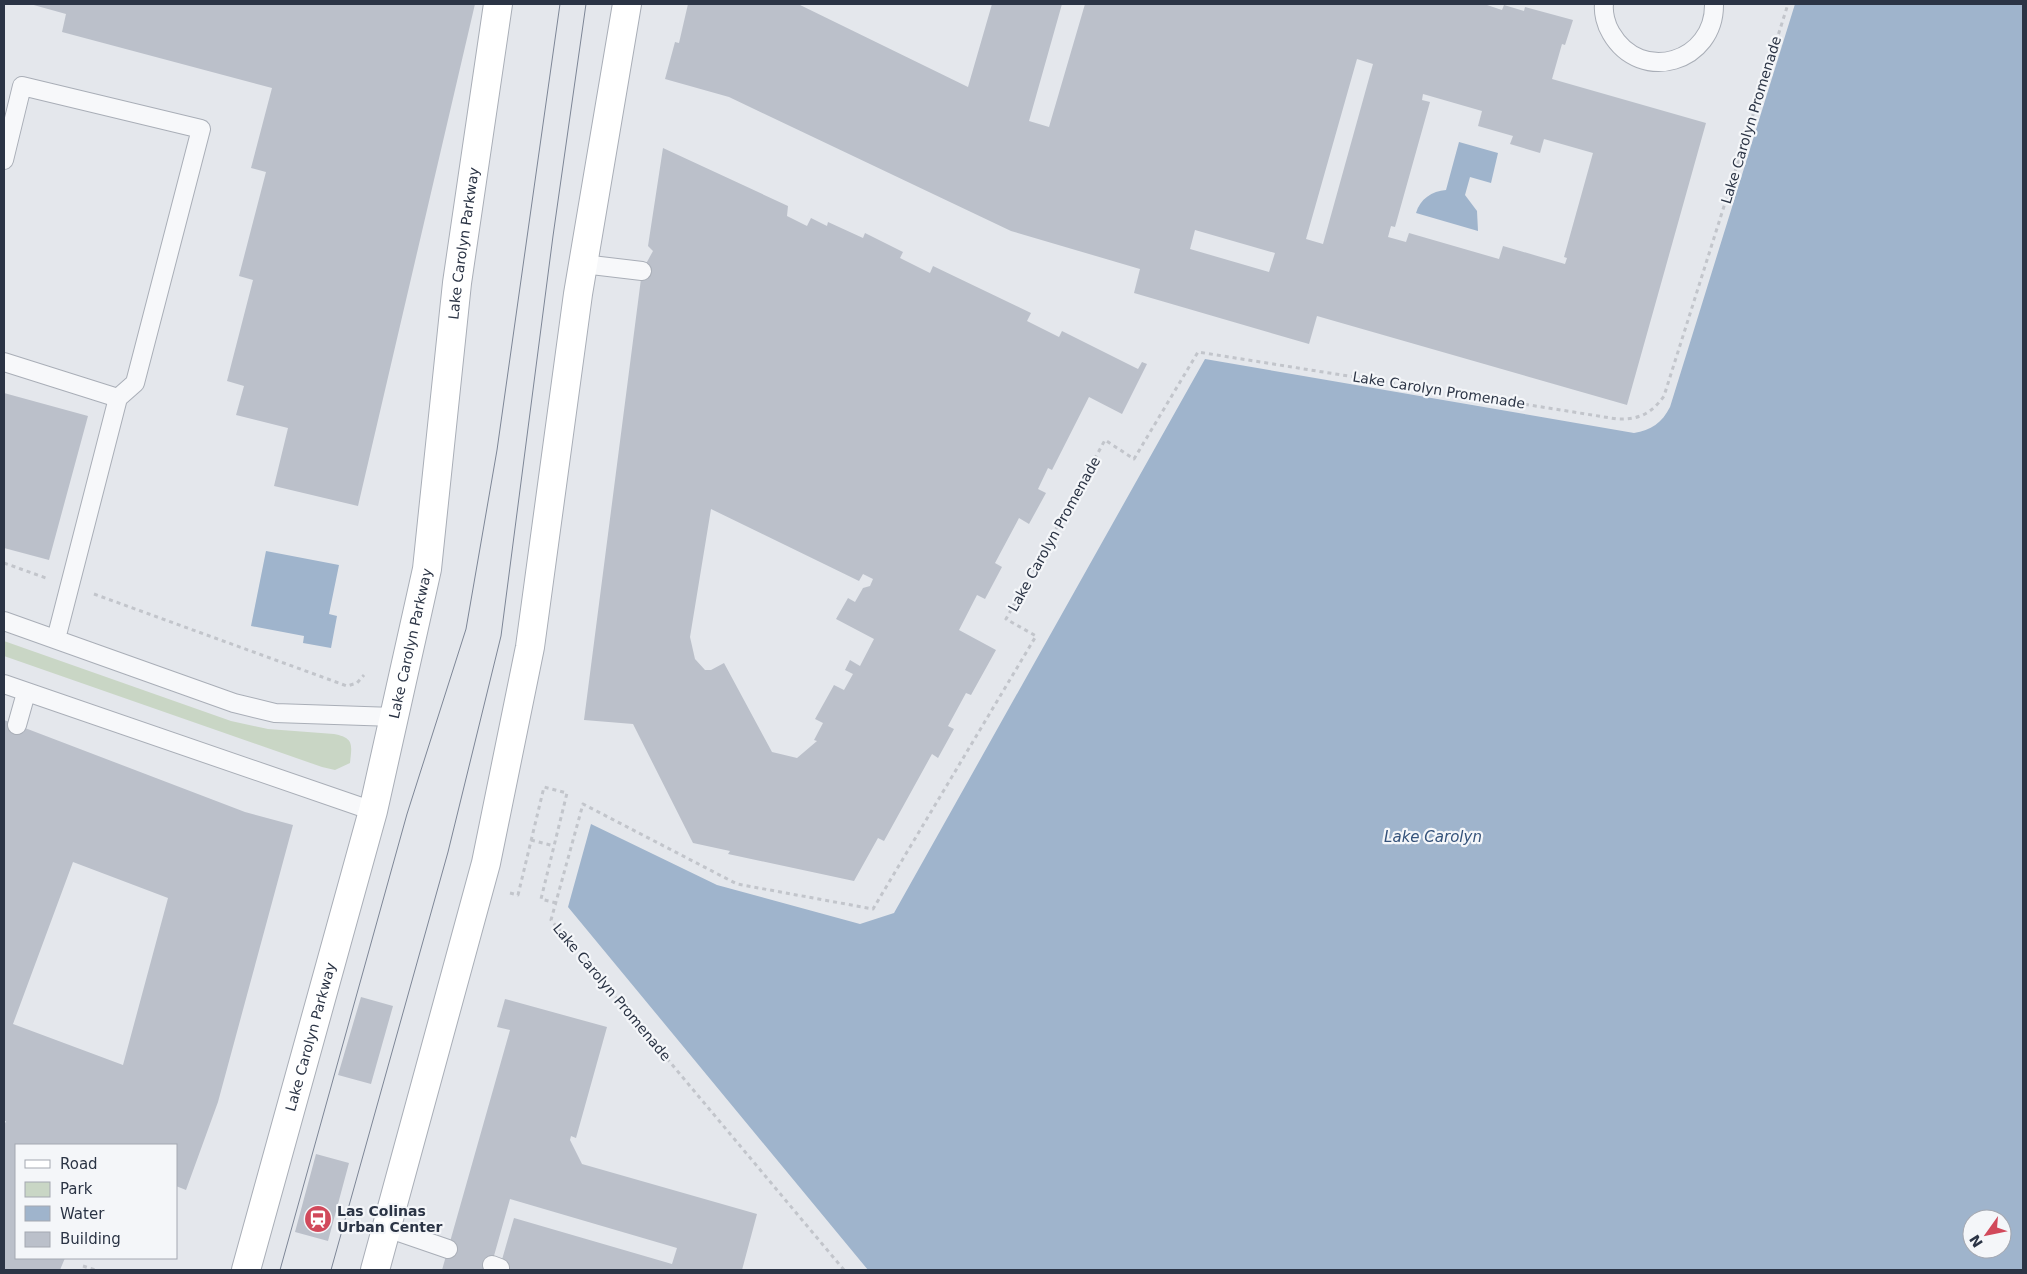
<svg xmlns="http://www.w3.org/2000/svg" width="2027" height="1274" viewBox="0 0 2027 1274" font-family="'DejaVu Sans',sans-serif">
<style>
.green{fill:#c9d6c5}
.water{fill:#9fb4cc;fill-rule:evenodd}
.building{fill:#bbc0ca;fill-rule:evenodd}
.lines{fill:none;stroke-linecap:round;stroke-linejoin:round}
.lane-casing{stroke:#a9aeb7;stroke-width:20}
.secondary-casing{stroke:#a9aeb7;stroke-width:30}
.path{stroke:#c2c5cb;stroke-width:3;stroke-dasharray:4 4;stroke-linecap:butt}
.lane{stroke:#f7f8fa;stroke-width:18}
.secondary{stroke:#fff;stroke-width:28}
.tram{stroke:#7d8696;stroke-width:1}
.labels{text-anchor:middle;stroke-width:4.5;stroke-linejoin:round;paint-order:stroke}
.street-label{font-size:14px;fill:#2b3445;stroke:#f4f6f9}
.poi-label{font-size:14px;font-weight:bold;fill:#2b3445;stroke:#f4f6f9;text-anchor:start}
.water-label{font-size:15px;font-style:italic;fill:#34527a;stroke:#f4f6f9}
</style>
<rect width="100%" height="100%" fill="#e4e7ec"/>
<path class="green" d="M4,641L231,721L268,729L334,734C354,738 352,744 350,763L335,770L322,767L4,656Z"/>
<path class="water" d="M1795,4H2023V1270H868L568,907L591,824L717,885L860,924L894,913L1205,359L1634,433C1651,430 1662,423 1670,407ZM1972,1219H2002V1249H1972Z
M1459,142L1498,153L1491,183L1470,177L1465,195L1477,211L1478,231L1416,213C1420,199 1432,191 1446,190Z
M266,551L339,565L329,614L337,616L331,648L303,643L304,636L251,626Z"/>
<path class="building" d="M30,4H475L358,506L274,486L288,428L236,415L244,386L227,381L253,280L239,276L266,172L251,168L272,88L62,32L66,14Z
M688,4H798L968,87L992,4H1062L1029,121L1049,127L1085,4H1488L1487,5L1502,10L1504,5L1524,11L1525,7L1573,20L1565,45L1562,44L1552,79L1706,123L1627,405L1317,316L1309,344L1134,293L1140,269L1011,231L729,97L665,79L675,42L679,43ZM1357,59L1373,64L1323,244L1306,239ZM1423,94L1482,111L1478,126L1513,136L1510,144L1540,153L1544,139L1593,153L1564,257L1567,258L1565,264L1503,246L1499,259L1409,233L1406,242L1388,237L1391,226L1395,227L1430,102L1422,100ZM1195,230L1275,253L1269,272L1190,249Z
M663,148L788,206L787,216L807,226L811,218L827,226L828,222L863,238L865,233L903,252L900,258L930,273L933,266L1031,313L1027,321L1059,337L1062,331L1138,369L1142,362L1147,364L1122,414L1089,397L1052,470L1048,468L1038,489L1046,493L1029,524L1019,518L995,563L1002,567L985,599L977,595L959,630L996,650L971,695L966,693L948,726L954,729L938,758L932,754L884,841L878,838L854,881L728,854L730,851L693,843L633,724L584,720L642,271L653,251L648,246ZM711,509L859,581L863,574L873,579L870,586L863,588L855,602L848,598L836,619L874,639L860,666L850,660L845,670L853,674L844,690L834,685L815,719L823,723L814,740L817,741L797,758L772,752L724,663L711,670H705L695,659L690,637Z
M4,393L88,416L49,560L4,548Z
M4,720L245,812L293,825L218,1102L186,1190L176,1186V1145H16V1258H65L60,1270H4V1126L6,1121H4ZM73,862L168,898L123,1065L13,1024Z
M361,997L393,1006L371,1084L338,1075Z
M505,999L607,1027L576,1138L571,1136L570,1140L582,1164L757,1214L742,1270H499L514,1218L672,1264L677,1248L510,1199L490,1270H442L510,1030L497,1027Z
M316,1154L349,1163L328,1241L295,1232Z"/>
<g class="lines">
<g class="lane-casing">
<path id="lane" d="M1604,4C1603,13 1606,25 1611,33C1641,85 1715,62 1714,4
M4,160L22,86L201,129L135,383L118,398L56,639
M583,264L642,271
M4,362L118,398
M4,621L234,703L275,713L394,717
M4,684L373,811
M17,725L26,693
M387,1228L448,1249
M492,1265L500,1268"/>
</g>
<g class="secondary-casing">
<g id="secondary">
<path id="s1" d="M246,1270L373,811L427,569L457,283L498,4"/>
<path d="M375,1270L486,863L530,647L578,294L627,4"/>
</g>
</g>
<path class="path" d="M4,563L46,578
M94,594L347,686L357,683L364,675
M531,840L554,846
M510,893L518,895L544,787L567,793L541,899L556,903
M83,1266L95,1270
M844,1270L551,920L583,804L737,884L873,909L1036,636L1006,619L1105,440L1134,459L1198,352L1617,419C1639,420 1652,413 1664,396L1788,4"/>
<use href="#lane" class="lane"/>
<use href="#secondary" class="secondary"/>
<path class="tram" d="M280,1270L407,814L466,629L497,450L560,4
M331,1270L448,852L501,636L553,236L586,4"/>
</g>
<defs>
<g id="station-disc" transform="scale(1.4375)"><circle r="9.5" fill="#d1495b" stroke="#f4f6f9"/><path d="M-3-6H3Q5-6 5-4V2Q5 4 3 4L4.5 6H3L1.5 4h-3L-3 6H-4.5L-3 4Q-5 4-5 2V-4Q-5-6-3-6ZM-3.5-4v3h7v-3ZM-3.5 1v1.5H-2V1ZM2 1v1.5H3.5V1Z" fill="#fff"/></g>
</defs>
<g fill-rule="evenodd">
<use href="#station-disc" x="318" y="1219"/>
</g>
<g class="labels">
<g class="street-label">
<text transform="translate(1751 120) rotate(-73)" y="5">Lake Carolyn Promenade</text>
<text dy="5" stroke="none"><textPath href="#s1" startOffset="1052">Lake Carolyn Parkway</textPath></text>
<text transform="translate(1439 390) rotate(9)" y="5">Lake Carolyn Promenade</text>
<text transform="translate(1054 534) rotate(-61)" y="5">Lake Carolyn Promenade</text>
<text dy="5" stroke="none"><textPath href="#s1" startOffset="648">Lake Carolyn Parkway</textPath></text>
<text transform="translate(612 992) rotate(50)" y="5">Lake Carolyn Promenade</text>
<text dy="5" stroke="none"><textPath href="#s1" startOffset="242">Lake Carolyn Parkway</textPath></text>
</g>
<g class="poi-label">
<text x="337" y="1216">Las Colinas<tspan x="337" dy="16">Urban Center</tspan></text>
</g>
<g class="water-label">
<text x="1433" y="842">Lake Carolyn</text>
</g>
</g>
<rect width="2027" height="1274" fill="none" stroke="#2b3445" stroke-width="10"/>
<rect x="15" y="1144" width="162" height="115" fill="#f4f6f9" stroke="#a4a8b1"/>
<rect x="25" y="1160" width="25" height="8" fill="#ffffff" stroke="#a4a8b1"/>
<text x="60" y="1169" font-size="15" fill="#2b3445">Road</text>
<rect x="25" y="1182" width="25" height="15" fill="#c9d6c5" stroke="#a4a8b1"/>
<text x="60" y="1194" font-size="15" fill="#2b3445">Park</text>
<rect x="25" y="1206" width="25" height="15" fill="#9fb4cc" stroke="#a4a8b1"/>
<text x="60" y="1219" font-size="15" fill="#2b3445">Water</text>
<rect x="25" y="1232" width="25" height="15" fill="#bbc0ca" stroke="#a4a8b1"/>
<text x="60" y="1244" font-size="15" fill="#2b3445">Building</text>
<g transform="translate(1987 1234) rotate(237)"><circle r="24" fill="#f4f6f9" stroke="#a4a8b1"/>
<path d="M0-4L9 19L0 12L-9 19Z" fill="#d1495b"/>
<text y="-8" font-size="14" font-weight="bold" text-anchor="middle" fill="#2b3445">N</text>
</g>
</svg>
